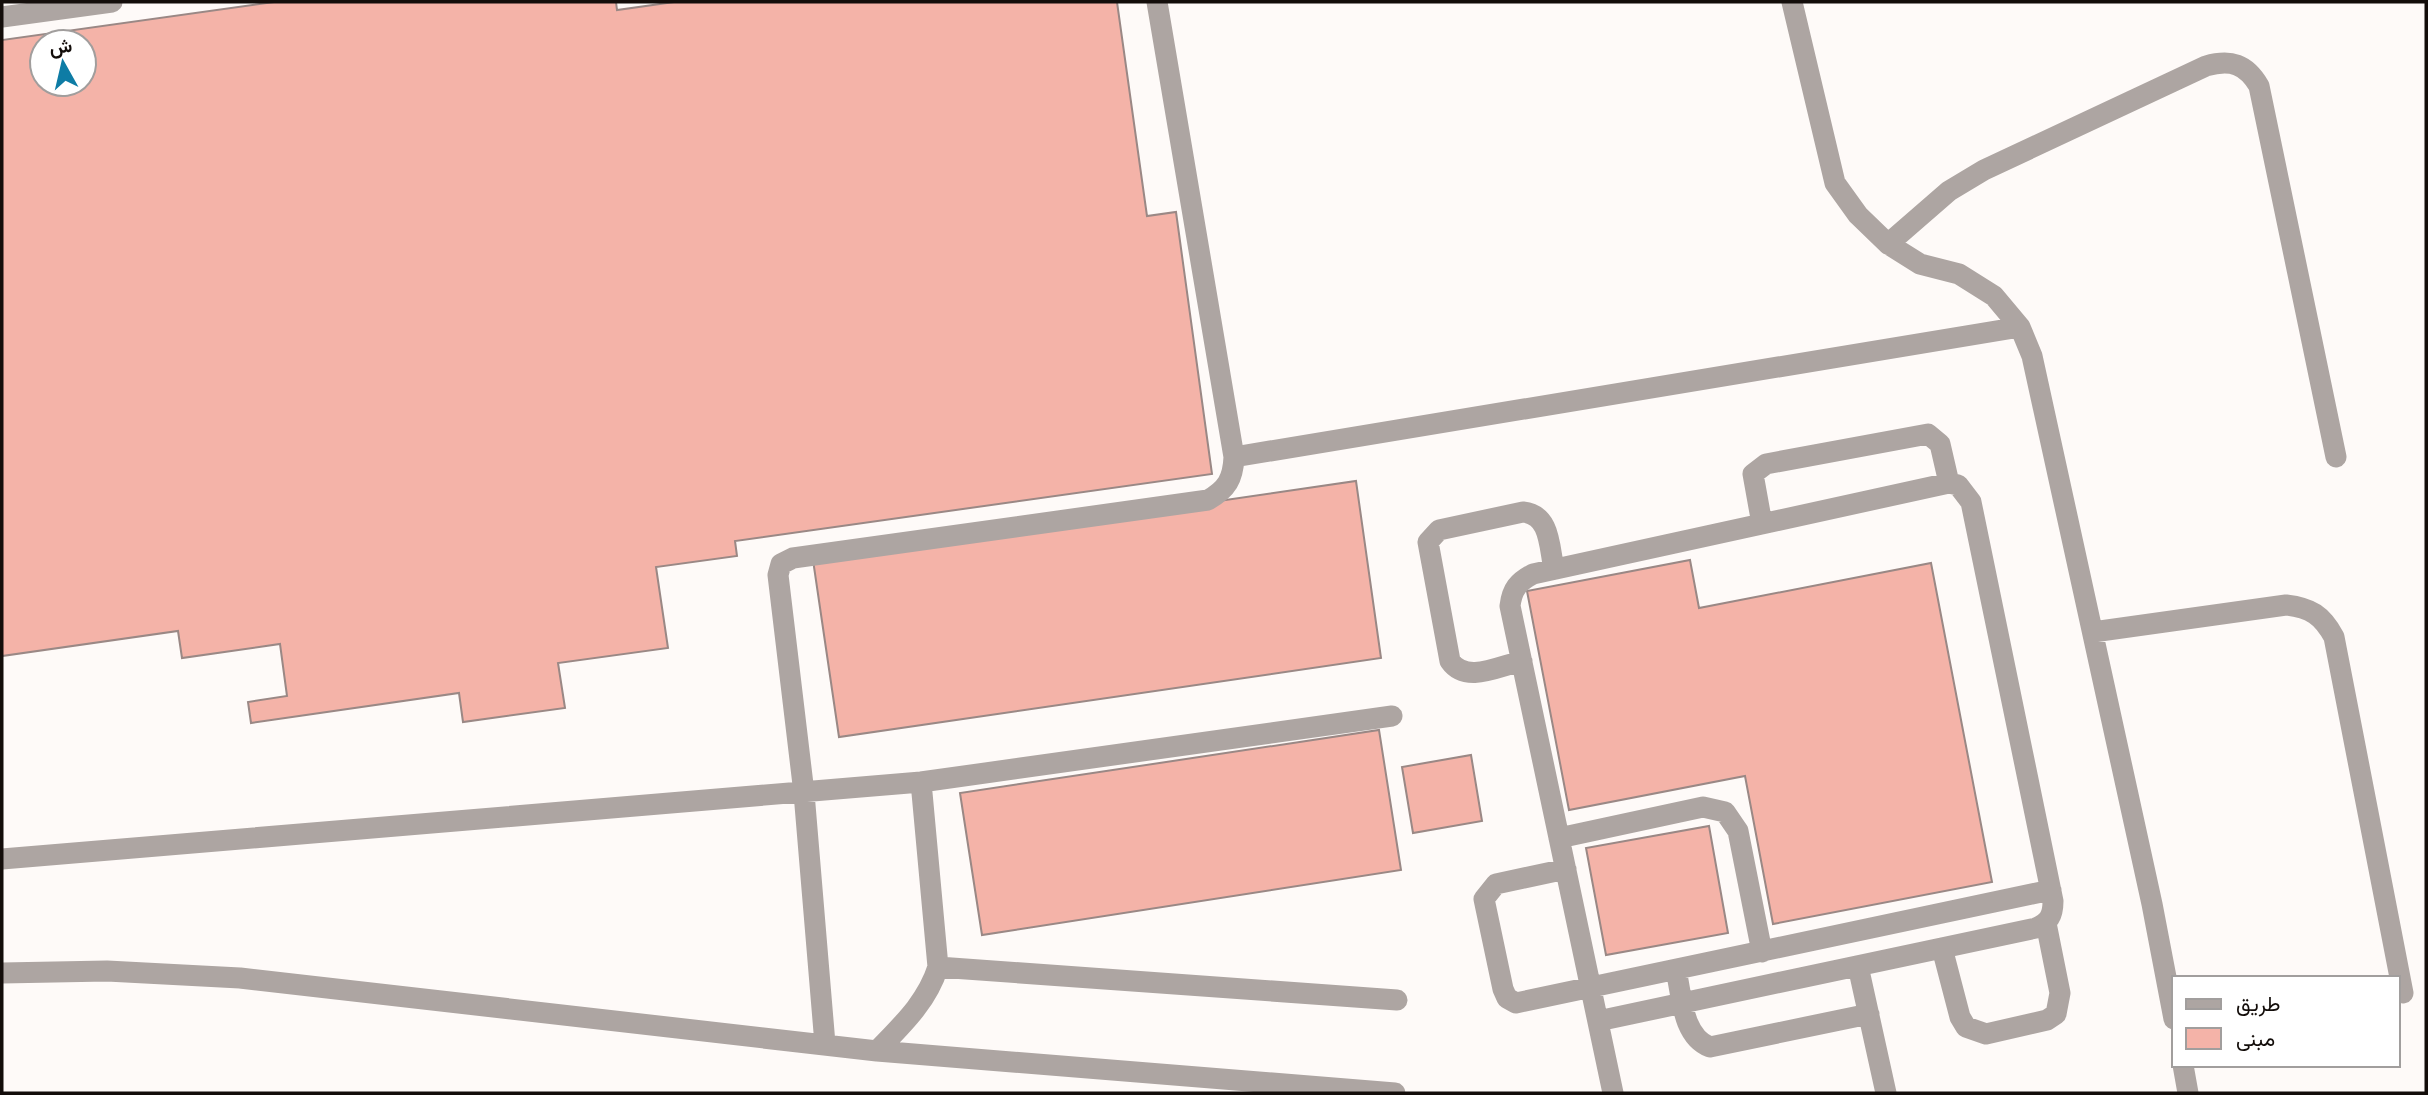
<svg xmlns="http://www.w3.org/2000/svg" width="2428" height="1095" viewBox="0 0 2428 1095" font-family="Figtree,Vazirmatn,sans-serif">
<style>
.building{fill:#f4b3a8;stroke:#9a8885;stroke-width:2;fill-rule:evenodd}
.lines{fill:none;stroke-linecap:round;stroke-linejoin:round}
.minor{stroke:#ada5a2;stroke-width:21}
</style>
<rect width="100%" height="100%" fill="#fefaf8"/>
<path class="building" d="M274,2H616L617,10L674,2H1117L1147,216L1176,212L1212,474L735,541L737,556L656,567L668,648L558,663L565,708L463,722L459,693L251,723L248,702L287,696L280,644L182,658L178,631L2,656V40ZM42,42H84V84H42Z
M1356,481L1381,658L839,737L813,560Z
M1690,560L1699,608L1931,563L1992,882L1773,924L1745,776L1569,810L1527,591Z
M1379,730L1401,870L982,935L960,793Z
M1471,755L1482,821L1413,833L1402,767Z
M1709,826L1728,933L1606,955L1586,848Z"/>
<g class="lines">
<path class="minor" d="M1792,2L1835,183L1858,215L1888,244L1920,264L1959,274L1994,296L2020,327L2032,356L2152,904L2174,1019
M2,17L112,2
M1888,244L1949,191L1984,170L2206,66C2231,59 2246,64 2259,86L2336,457
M1234,457L2020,327
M1762,524L1753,474L1766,464L1928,434L1940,444L1949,483
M2093,632L2286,605C2311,608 2322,615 2334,637L2403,993
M1522,661C1499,666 1466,684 1450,661L1428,542L1439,530L1523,512C1551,515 1549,547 1554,569
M1559,838L1703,807L1725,812L1738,831L1762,952
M2,859L921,782L1392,716
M1566,869L1496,884L1484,899L1503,989L1507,998L1516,1003L2051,890
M1942,948L1960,1017L1966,1027L1986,1034L2047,1020L2056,1014L2060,993L2046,923
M1858,966L1886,1093
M938,967L1397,1000
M1676,970C1682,996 1682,1036 1710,1047L1869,1014
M2,973L107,971L240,978L877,1051L1395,1093
M1598,1021L2036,928C2049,922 2053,916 2053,901L1971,502L1958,485L1949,483L1533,574C1518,582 1512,589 1510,606L1613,1093
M825,1044L804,793L778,575L781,564L793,558L1208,500C1227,489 1233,479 1234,457L1157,2
M877,1051C902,1025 927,1002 938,967L921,782
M2183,1065L2188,1093"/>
</g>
<rect width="2428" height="1095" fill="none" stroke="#130d0a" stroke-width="7"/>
<rect x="2172" y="976" width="228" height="91" fill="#ffffff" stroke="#a19e9d" stroke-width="2"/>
<rect x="2186" y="999" width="35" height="10" fill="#ada5a2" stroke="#a19e9d" stroke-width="2"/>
<text x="2236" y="1011" font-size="21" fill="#130d0a">طريق</text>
<rect x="2186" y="1028" width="35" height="21" fill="#f4b3a8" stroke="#a19e9d" stroke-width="2"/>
<text x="2236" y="1046" font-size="21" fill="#130d0a">مبنى</text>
<g transform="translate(63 63) rotate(352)"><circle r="33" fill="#ffffff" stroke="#a19e9d" stroke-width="2"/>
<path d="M0-5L12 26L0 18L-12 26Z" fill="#0e7ca5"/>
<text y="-10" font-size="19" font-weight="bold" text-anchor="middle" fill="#130d0a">ش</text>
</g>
</svg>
